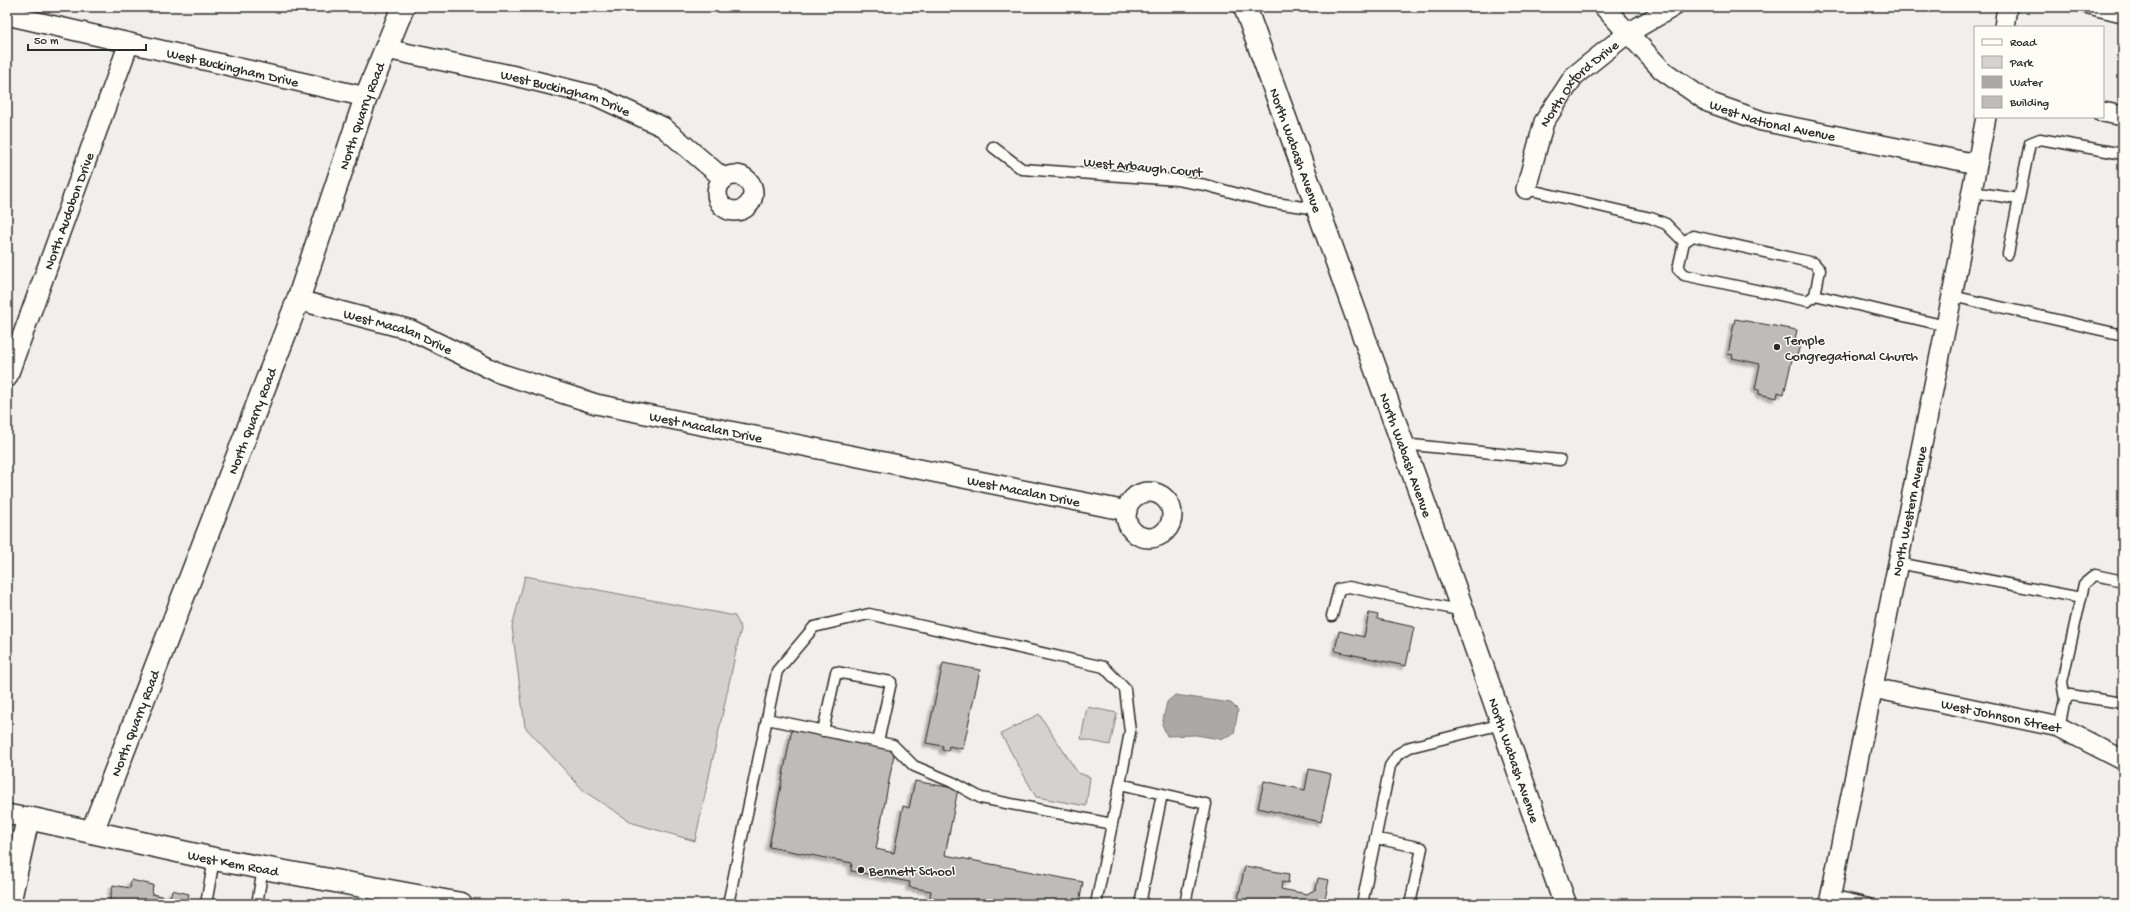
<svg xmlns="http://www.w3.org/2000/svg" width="2130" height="911" viewBox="0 0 2130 911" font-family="'Gochi Hand',sans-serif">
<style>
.built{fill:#e1e0dc}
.green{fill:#d3d2cf;stroke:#7f7e7d}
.water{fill:#aaa9a7;stroke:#777775}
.building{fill:#bdbcb8;stroke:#2b2b2b;filter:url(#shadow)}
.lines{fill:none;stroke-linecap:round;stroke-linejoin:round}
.service-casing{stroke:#2b2b2b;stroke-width:13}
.minor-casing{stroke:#2b2b2b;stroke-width:22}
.tertiary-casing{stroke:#2b2b2b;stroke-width:25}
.secondary-casing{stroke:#2b2b2b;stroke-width:25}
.service{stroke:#fdfcf7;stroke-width:10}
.minor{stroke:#fdfcf7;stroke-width:19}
.tertiary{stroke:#fdfcf7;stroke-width:22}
.secondary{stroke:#fdfcf7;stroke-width:22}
.poi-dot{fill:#2b2b2b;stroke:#fdfcf7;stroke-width:1.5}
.labels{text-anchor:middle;stroke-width:3;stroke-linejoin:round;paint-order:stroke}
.street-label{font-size:14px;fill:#2b2b2b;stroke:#fdfcf7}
.poi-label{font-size:14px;fill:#2b2b2b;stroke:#fdfcf7;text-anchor:start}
</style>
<defs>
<filter id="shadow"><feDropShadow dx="-3.5" dy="3.5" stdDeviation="1" flood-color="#0004"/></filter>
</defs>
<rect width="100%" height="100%" fill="#f0efeb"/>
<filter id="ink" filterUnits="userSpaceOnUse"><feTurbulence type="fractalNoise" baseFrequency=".025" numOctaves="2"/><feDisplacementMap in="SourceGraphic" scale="8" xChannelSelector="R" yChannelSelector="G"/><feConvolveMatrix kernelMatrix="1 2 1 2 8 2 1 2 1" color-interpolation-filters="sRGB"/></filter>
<g filter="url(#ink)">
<path class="built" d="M7,7H39L38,12L7,11Z"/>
<path class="green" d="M525,576L735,616L741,628L695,841L633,823L585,792L525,727L512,627Z
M1087,707L1117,713L1110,745L1081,739Z
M1039,714L1078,773L1090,777L1086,806L1036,797L1001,734Z"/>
<path class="water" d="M1175,695L1231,703L1238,710L1234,734L1220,739L1196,735L1167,736L1162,724L1167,702Z"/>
<path class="building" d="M1735,319L1797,330L1794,344L1800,345L1797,356L1793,355L1784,394L1778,392L1777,398L1759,394V390L1755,389L1760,364L1732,358L1733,355L1728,354Z
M1369,613L1378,615L1377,619L1414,627L1406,666L1335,651L1339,631L1364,637Z
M943,663L980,670L963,749L949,746L948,751L942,750L943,746L926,743Z
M792,729L895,749L876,849L894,853L903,806L909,808L915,781L958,789L945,855L1083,882L1079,904H958L930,898L931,891L909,887L910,882L851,871L852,863L769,847Z
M1309,769L1331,774L1321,822L1258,808L1264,781L1305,790Z
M1245,866L1289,874L1288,883L1282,882L1281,889L1307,894L1316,889L1318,878L1329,880L1324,904H1237Z
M131,880L153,885L152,894L170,898L172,890L189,894L187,904H109L113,885L130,888Z"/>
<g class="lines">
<g class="service-casing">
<path id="service" d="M2082,7L2123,17
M993,147L1022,169L1177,180L1205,185L1268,202L1318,209
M1526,189L1651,218L1666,224L1684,242
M1972,192L2019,199
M1693,236L1814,263L1820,270L1815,295L1808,301L1684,275L1678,269L1684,242Z
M2008,254L2030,143L2040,139L2123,154
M1815,295L1946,326
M1952,296L2123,335
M1403,444L1560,460
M1898,563L2081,598
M1332,616L1339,589L1349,587L1463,611
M2065,699L2070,695L2123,703
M767,719L893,745L914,766L952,782L981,798L1112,824
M2059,727L2065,699L2062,682L2084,584L2095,575L2123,581
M823,731L836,672L891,682L878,742
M1375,838L1422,848L1410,904
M1831,895L1869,904
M206,904L214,859
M257,904L263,868
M728,904L777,671L814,627L869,614L1104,667L1125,689L1130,732L1120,784L1206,804L1185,904
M1096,904L1120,784
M1140,904L1162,794
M1362,904L1390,766L1398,754L1410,747L1502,724"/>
</g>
<g class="minor-casing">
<g id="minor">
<path id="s1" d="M1604,7L1662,70L1708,102L1762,121L1977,164"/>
<path id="s2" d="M7,18L11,16L366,97"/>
<path d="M2004,27L2007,7"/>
<path id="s3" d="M386,49L515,76L596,96L663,127L724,179"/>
<path d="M2103,112L2123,116"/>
<circle cx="735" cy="193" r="18"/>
<path id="s4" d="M1526,189L1544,122L1574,76L1628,33L1673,7"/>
<path id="s5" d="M298,300L411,330L499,373L596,404L1127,511"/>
<path id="s6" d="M7,378L129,43"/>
<circle cx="1149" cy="515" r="23"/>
<path id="s7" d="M1873,688L2059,727L2123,760"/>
<path d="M7,814L28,818"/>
<path id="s8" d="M1829,904L1952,296L1986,117"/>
</g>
</g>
<g class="tertiary-casing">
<g id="tertiary">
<path id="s9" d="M92,832L298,300L366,97L403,7"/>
<path id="s10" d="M9,904L28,818L214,859L461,904"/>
</g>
</g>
<g class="secondary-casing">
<g id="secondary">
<path id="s11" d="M1245,7L1463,611L1565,904"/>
</g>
</g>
<use href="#service" class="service"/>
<use href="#minor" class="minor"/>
<use href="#tertiary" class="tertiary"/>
<use href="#secondary" class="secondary"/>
</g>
</g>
<g class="poi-dot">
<circle cx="1777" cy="347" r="4"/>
<circle cx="861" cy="870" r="4"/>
</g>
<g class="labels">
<g class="street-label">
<text dy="5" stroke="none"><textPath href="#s2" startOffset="232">West Buckingham Drive</textPath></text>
<text dy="5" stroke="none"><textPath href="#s4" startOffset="122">North Oxford Drive</textPath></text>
<text dy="5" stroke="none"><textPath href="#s3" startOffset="185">West Buckingham Drive</textPath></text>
<text dy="5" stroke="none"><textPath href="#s9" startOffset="765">North Quarry Road</textPath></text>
<text dy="5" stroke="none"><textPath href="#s1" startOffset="209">West National Avenue</textPath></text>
<text dy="5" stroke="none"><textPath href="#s11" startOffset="152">North Wabash Avenue</textPath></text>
<text transform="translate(1143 166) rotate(5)" y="5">West Arbaugh Court</text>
<text dy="5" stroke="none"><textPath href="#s6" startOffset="178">North Audobon Drive</textPath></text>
<text dy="5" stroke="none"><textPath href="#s5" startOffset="105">West Macalan Drive</textPath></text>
<text dy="5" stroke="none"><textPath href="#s9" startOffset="441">North Quarry Road</textPath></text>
<text dy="5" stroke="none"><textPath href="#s5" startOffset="429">West Macalan Drive</textPath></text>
<text dy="5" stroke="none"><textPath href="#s11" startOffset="476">North Wabash Avenue</textPath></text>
<text dy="5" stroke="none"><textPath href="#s5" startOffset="753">West Macalan Drive</textPath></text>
<text dy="5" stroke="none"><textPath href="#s8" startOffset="401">North Western Avenue</textPath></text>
<text dy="5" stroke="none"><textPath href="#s7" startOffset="131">West Johnson Street</textPath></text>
<text dy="5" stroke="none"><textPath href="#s9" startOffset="117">North Quarry Road</textPath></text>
<text dy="5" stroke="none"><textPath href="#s11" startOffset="800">North Wabash Avenue</textPath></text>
<text dy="5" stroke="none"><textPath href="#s10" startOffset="298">West Kem Road</textPath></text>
</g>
<g class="poi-label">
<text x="1785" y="344">Temple<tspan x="1785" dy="16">Congregational Church</tspan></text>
<text x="869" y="875">Bennett School</text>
</g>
</g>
<rect width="2130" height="911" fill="none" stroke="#fdfcf7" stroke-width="24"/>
<rect x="12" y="12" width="2106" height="887" fill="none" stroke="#2b2b2b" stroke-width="1.5" filter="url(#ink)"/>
<rect x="1974" y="26" width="130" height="92" fill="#fdfcf7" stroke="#a9a8a5"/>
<rect x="1982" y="39" width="20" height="6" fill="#fdfcf7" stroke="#a9a8a5"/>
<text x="2010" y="46" font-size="12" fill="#2b2b2b">Road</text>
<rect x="1982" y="56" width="20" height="12" fill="#d3d2cf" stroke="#a9a8a5"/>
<text x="2010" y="66" font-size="12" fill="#2b2b2b">Park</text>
<rect x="1982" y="76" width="20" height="12" fill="#aaa9a7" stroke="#a9a8a5"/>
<text x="2010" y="86" font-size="12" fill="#2b2b2b">Water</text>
<rect x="1982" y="96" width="20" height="12" fill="#bdbcb8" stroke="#a9a8a5"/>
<text x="2010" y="106" font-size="12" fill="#2b2b2b">Building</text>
<path d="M28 44v6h118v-6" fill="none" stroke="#2b2b2b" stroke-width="2"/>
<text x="34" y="44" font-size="12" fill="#2b2b2b" stroke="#fdfcf7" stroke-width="3" paint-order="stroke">50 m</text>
</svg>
